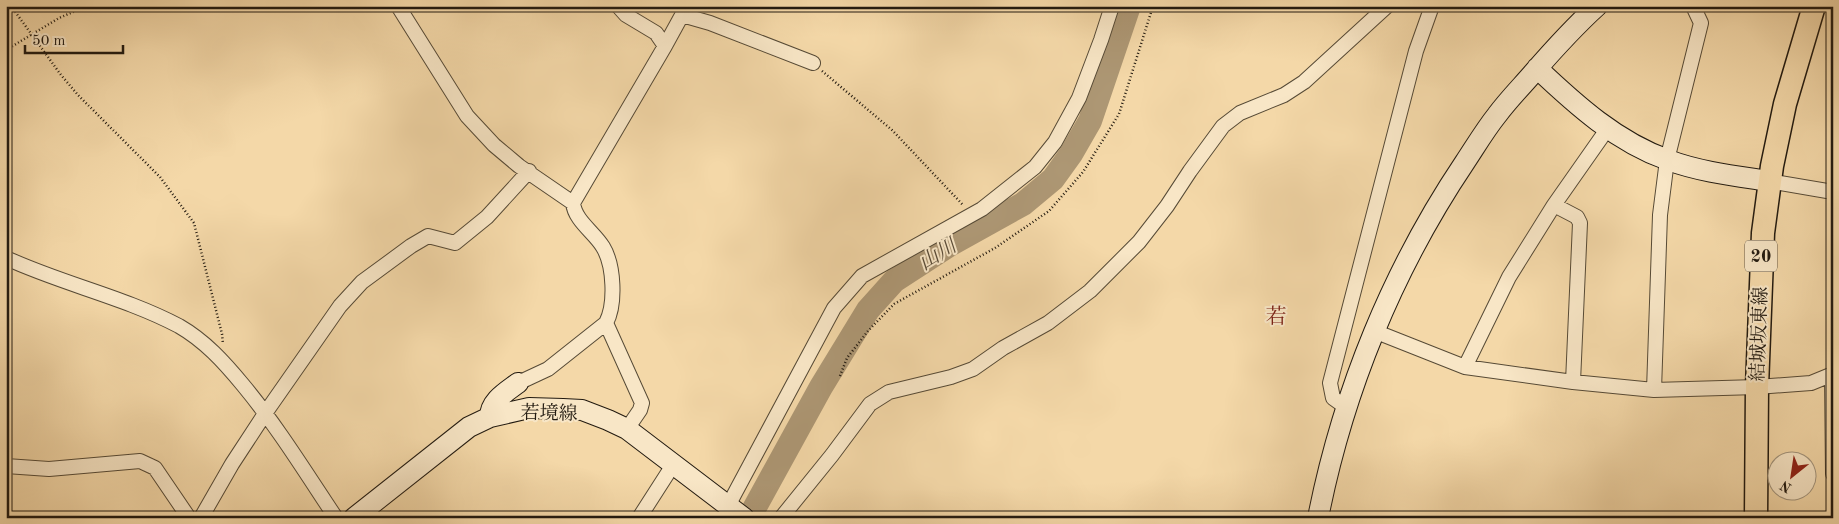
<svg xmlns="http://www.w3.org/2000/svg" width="1839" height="524" viewBox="0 0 1839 524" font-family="'Old Standard TT','Noto Serif JP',serif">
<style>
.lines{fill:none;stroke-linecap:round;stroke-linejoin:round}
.river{stroke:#ad9774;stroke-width:24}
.street-casing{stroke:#564a36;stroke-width:16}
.secondary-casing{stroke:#221a10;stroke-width:22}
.primary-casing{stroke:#221a10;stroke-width:25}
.path{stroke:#221a10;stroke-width:2.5;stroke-dasharray:1 2.5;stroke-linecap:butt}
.street{stroke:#f8e6c6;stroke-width:14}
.secondary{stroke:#f8e6c6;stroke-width:20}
.primary{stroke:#f4d8a8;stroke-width:22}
.labels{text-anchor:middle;stroke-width:4;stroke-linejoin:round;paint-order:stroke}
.shield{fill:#f8e6c6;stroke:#625747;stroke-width:1}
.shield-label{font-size:18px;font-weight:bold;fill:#221a10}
.street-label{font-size:19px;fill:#221a10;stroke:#f8e6c6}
.water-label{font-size:20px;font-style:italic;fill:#5a4c38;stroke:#f8e6c6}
.quarter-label{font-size:21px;fill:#7a1f14;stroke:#f8e6c6}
</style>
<rect width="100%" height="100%" fill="#f4d8a8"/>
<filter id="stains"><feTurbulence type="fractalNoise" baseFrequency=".004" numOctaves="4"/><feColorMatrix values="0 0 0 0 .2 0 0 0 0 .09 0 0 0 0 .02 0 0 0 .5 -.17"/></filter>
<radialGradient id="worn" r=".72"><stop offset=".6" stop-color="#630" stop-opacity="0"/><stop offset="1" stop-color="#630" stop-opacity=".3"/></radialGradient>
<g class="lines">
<path class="river" d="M749,518L821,387L868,310L894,281L951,244L1023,204L1053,179L1071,154L1090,121L1129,6"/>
<g class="street-casing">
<path id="street" d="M398,6L467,116L494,145L519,166L573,203
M665,46L682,15L710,23L813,63
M1769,181L1833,192
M1554,205L1577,217L1580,223L1573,382
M6,258C62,284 124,297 179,326C205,341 224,362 243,385C277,426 306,473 336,518
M606,323C616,304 614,265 603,247C594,232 575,221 573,203L665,46L656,33L626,15L618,6
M1374,331L1465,367L1573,382L1654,390L1757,387L1811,383L1833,374
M1465,367L1509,277L1554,205L1608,128
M1832,374L1833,474
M518,383L548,369L606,323L642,403L640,410L627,429
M1654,390L1660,215L1667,160L1701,23L1693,6
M1347,408L1333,398L1330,383L1416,51L1432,6
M6,466L49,469L140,461L155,468L189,518
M728,506L834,308L862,276L982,209L1035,167L1055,142L1079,98L1101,40L1112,6
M201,518L232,464L266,412L340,306L362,282L411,246L428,236L455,243L487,217L529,171
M639,518L673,465
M781,518L832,455L870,404L889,392L951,377L973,369L1003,348L1048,323L1090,291L1139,242L1167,206L1190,171L1223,126L1240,113L1284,95L1304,82L1387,6"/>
</g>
<g class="secondary-casing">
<path id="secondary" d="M1537,68C1576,105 1617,142 1668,160C1700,172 1736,176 1769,181
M490,417C490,401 506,392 518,383
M354,518L469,427L490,417L529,408L563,409L582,410L608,420L627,429L744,518
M1318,518C1343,391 1393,269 1465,162C1475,147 1485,130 1497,115C1508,100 1522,86 1534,72C1554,49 1574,27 1597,6"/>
</g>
<g class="primary-casing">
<path id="primary" d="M1756,518L1757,387L1763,233L1772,166L1785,104L1814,6"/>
</g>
<path class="path" d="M11,6L61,75L78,95L160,177L194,223L222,334L223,344
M6,50L59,18L87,6
M822,71L892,130L963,205
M840,376L847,358L868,331L894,304L995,248L1049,211L1083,172L1119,114L1153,6"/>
<use href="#street" class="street"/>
<use href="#secondary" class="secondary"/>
<use href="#primary" class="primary"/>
</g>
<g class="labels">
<rect class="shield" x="1745" y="240.5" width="32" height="31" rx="4"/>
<g class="shield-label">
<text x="1761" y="262">20</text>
</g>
<g class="street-label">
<text transform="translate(1758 334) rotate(-88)" y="7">結城坂東線</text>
<text transform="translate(549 412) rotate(1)" y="7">若境線</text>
</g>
<g class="water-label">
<text transform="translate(937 254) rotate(-32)" y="7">山川</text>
</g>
<g class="quarter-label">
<text x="1276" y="323">若</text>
</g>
</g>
<rect width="1839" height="524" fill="none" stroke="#f4d8a8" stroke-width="25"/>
<rect x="8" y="8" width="1824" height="509" fill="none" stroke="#221a10" stroke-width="2.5"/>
<rect x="12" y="12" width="1814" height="499" fill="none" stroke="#221a10"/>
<g transform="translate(1792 476) rotate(210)"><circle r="24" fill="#f8e6c6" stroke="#a2947d"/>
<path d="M0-4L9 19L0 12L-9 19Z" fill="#8f2418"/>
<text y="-8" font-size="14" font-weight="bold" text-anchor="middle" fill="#221a10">N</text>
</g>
<path d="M25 45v8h98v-8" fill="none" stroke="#221a10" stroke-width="2.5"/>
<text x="32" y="45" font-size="15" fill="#221a10" stroke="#f8e6c6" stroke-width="4" paint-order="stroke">50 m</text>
<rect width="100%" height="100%" filter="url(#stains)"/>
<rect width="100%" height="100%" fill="url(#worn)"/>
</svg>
